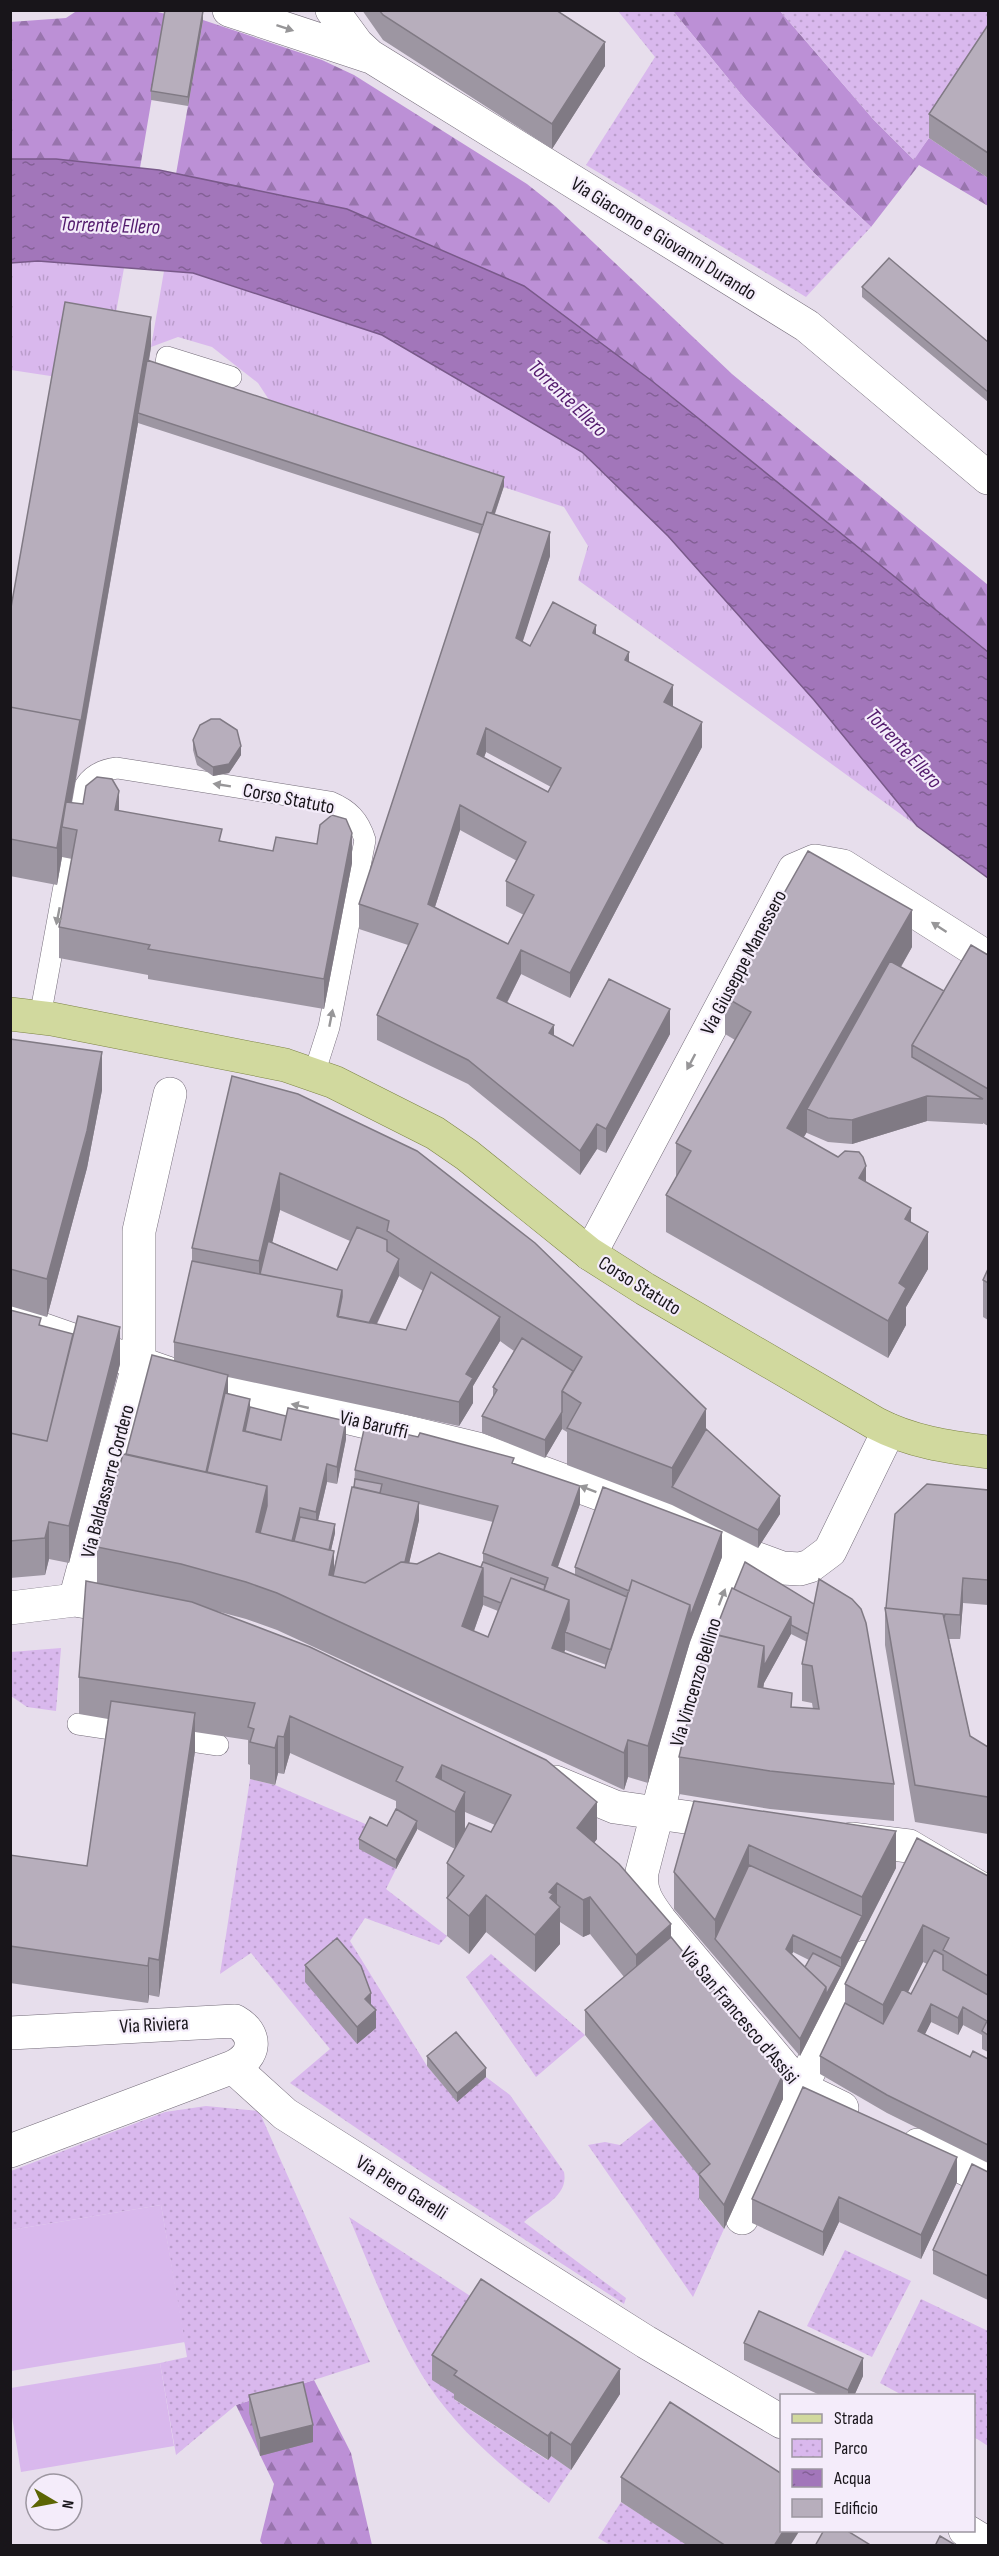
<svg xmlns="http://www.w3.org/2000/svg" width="999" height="2556" viewBox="0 0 999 2556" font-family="'Sofia Sans Condensed',sans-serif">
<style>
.grass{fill:url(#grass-tufts)}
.forest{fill:url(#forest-firs)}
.park{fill:url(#park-dots)}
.pitch{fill:#d9b8ed}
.water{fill:url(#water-ripples);stroke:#79598a;stroke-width:1.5}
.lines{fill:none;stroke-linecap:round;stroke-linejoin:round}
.lane-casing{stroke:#746c79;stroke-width:22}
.street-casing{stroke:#746c79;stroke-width:34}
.primary-casing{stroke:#7d8446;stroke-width:34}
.lane{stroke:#fff;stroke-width:21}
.street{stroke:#fff;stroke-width:33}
.primary{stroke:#d1d99e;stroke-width:33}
.wall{fill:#9d96a2;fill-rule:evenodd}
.shaded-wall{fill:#807a84}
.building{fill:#b7aebc;stroke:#807a84;stroke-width:1.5;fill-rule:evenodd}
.oneway{fill:#979698}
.labels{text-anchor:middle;stroke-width:4.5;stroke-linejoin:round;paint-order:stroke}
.street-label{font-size:20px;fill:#18151a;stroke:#f4ecfa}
.water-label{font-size:21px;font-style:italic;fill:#531a6d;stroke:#f4ecfa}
</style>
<defs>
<pattern id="grass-tufts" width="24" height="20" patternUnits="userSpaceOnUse" patternTransform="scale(1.5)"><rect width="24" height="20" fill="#d9b8ed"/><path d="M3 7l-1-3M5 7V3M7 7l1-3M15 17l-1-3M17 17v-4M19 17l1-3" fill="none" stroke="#ba9dcb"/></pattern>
<pattern id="forest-firs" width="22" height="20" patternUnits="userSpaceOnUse" patternTransform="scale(1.5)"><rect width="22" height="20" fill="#bc90d6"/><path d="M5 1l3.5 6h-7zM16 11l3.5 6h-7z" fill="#9874ad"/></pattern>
<pattern id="park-dots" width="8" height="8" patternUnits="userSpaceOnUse" patternTransform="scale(1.5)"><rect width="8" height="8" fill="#d9b8ed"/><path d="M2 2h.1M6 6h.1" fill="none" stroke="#ba9dcb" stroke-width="1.8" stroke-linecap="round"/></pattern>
<pattern id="water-ripples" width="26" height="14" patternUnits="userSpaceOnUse" patternTransform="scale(1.5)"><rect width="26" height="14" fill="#a276ba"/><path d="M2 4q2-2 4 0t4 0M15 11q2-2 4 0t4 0" fill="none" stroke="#836096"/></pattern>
</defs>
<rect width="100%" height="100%" fill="#e7deec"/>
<path class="grass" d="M38,261L124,268L111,340L57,377L11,370L10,263Z
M164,271L193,273L382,335L582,452L668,536L814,700L917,826L578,580L588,546L564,507L277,412L258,383L212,347L178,337L151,347Z"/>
<path class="forest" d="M78,10H149L166,14L140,168L56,159H11L10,22L66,18Z
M673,11H780L873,119L913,159L929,138L988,178V206L919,165L871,227L814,173L745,99Z
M203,20L322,60L354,75L527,184L556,207L732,374L988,585V652L652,381L176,174Z
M314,2380L351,2453L372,2545H263L260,2541L274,2484L236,2405Z"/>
<path class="park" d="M618,11H673L745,99L814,173L871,227L806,297L586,165L655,57Z
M780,11H988V49L914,160L873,119Z
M61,1648L56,1711L27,1707L11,1696V1652Z
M250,1779L275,1785L370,1826L396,1869L386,1889L447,1936L439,1945L365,1918L350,1941L427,2066L457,2101L486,2077L510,2095L564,2172C569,2197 540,2207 524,2222L626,2298L624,2304L433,2180L290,2083L330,2049L251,1953L220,1974Z
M491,1954L585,2035L536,2077L466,1977Z
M206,2106L259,2111L370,2362L236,2405L176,2455L160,2363L187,2357L161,2205L11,2230V2171L165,2112Z
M653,2119L710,2189L699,2199L724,2229L693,2297L588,2145L605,2142L620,2145Z
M349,2217L481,2303L455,2400L547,2460L551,2456L571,2470L549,2503C505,2470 460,2432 429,2386C395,2334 373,2274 349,2217Z
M845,2250L911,2281L872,2357L807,2326Z
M921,2299L988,2331V2446L974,2437V2396L902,2395L880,2383Z
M621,2502L688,2545H610L598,2538Z"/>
<path class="pitch" d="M161,2205L185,2342L11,2371V2230Z
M160,2363L174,2446L21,2472L11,2411V2388Z"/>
<path class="water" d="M11,159H56L159,170L347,209L524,286L652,381L988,652V878L917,826L814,700L668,536L582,452L382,335L193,273L38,261L11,263Z"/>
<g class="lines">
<g class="lane-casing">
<path id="lane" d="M164,375L167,357L231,377
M74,832C80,800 78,773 117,768L330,802C349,810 359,820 365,840L329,1027L314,1074
M40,1017L69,859
M78,1724L218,1745"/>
</g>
<g class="street-casing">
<path id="street" d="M229,10L368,56
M332,10L357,44L370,56L807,326L988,478
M590,1254L794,870L815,861L843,866L988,958
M10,1318L179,1377L478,1449L665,1518L739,1552L782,1568L800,1569L810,1566L830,1551L889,1430
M739,1552L696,1663L642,1872C639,1892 649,1905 660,1920L801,2088L842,2108
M75,1600L139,1362V1231L170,1094
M10,1608L75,1600L128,1609
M555,1782L615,1807L734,1824
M851,1839L909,1846L988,1893
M10,2033L235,2021C258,2034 256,2056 233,2067
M918,2145L988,2180
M10,2151L233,2067L285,2114L646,2342L782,2422
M742,2218L801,2088L865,1957
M965,2530L988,2544"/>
</g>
<g class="primary-casing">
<path id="primary" d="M10,1014L52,1019L285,1065L334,1082L435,1133L467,1155L590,1254L645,1289L875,1423C911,1442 948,1447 988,1452"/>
</g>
<use href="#lane" class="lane"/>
<use href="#street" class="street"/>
<use href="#primary" class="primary"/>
</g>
<path class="wall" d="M362,10H556L605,66L552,149L383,40Z
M203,20L188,106L151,100V91Z
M988,25V178L929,138V114Z
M862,287L988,342V402L862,297Z
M151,347L149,361L504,486L495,514L550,556L522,642L530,646L596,635L629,662L673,707L702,747L570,998L521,974L507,1003L554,1036L573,1046L670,1034L606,1153L597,1149L580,1175L468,1084L377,1040V1015L408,945L359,929V904L480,534L138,423L72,803L119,811L222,841L273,851L352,863L324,1009L148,979V975L59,958V927L72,859L62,857L57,885L10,876V613ZM486,752L551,787L548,792L484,757ZM460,830L517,861L506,881V906L524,915L508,944L435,907Z
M193,740L241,755L229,773L213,776L197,765L193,750Z
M912,947L901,967L944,991L988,955V1126L983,1123V1124L927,1121L852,1144L828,1142L807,1133V1132L803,1137L866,1182L911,1223L928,1269L906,1307V1325L888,1358L666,1232V1195L676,1177V1143L735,1040L725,1034V997Z
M10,1039L102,1090L87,1168L47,1317L10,1306Z
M232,1076L706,1429L780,1514L758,1548L672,1505L567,1465V1432L562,1429L545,1458L482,1433V1416L493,1399V1387L514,1351L500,1341L473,1386V1403L459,1426L228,1377V1393L250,1407L346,1439L337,1484L327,1482L318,1521L335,1533L331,1550L334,1568L354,1487L355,1470L514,1464L580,1504L558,1567L575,1575V1567L722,1557L690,1642L648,1783L628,1777L624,1790L277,1630L246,1619L209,1609L597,1839L594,1843L671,1937L783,2099L724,2229L699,2198V2176L585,2035V2010L624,1977L590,1934L583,1937L560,1922V1944L535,1972L486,1932L469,1954L447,1936V1863L455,1849L417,1829L396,1869L359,1849V1839L387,1826L396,1809V1801L290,1753L284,1774L278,1773L275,1785L250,1779V1765L248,1764V1740L195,1732V1751L159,1997L149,1995L148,2003L10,1983V1855L87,1866L108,1719L79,1714V1677L97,1583V1547L126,1454L174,1361V1342L192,1261V1248ZM280,1210L350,1241L337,1270L272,1242ZM399,1276L423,1291L406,1330L377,1324ZM419,1504L493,1522L483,1553V1562L481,1567L409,1563L419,1520ZM483,1605L498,1611L488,1637L474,1631ZM565,1650L606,1665L605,1668L564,1653ZM465,1812L495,1825L491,1832L465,1830Z
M988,1269V1320L983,1317V1280Z
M10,1310L120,1364L69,1563L49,1559L45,1575L10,1578Z
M988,1490V1605L963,1603L960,1639H949L970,1736L988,1747V1834L915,1822L885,1645V1608H886Z
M734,1589L814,1604L894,1784V1821L770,1809L679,1794V1757L714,1634ZM791,1634L807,1642L802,1664V1701L812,1703L813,1709L792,1707L763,1688L764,1683Z
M694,1801L896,1868L800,2056L674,1909V1872ZM793,1952L809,1960L805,1967L792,1954Z
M988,1876V2052L982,2049V2035L963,2025L958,2035L931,2022L925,2034L970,2057L988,2059V2163L887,2113L820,2074V2056L845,2003V1984ZM923,1962L927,1964L911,1994L908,1992Z
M305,1965L371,2005L376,2028L357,2044L305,1982Z
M427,2056L486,2077L457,2102L427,2066Z
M988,2172V2300L933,2274V2250Z
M957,2182L921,2259L839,2222L823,2256L752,2223V2199Z
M744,2343L863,2376L854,2396H822L744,2360Z
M432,2355L620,2394L571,2470L551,2456L548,2460L454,2399V2394L432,2380Z
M249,2395L313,2442L260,2456L249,2413Z
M621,2477L790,2546H688L621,2502Z"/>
<path class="shaded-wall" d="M203,11V20L188,106V97Z
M605,42V66L552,149V124Z
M151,317V347L139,414L138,413V423L67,828L62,827V857L57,885V848Z
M504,477V486L487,536V527Z
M550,532V556L516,663V638Z
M596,625V650L593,633Z
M629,652V677L625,660Z
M673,685V710L664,702Z
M702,722V747L570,998V973Z
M486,728V752L477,778V754Z
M241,746V755L229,773L213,776V767Z
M119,791V821L115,810Z
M460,805V830L428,928V904Z
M352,833V863L324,1009V979Z
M912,910V947L817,1113L807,1109V1132L787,1165V1128Z
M521,950V974L497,1022V998Z
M670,1009V1034L606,1153V1129Z
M554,1025V1050L549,1033Z
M102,1052V1090L87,1168L47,1317V1279Z
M927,1096V1121L852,1144V1120Z
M597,1124V1149L580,1175V1151Z
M866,1166V1204L859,1178Z
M280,1173V1210L263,1282L259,1281V1261Z
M911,1208V1245L905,1219Z
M928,1232V1269L906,1307V1325L888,1358V1321L899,1283Z
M399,1259V1276L366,1346V1329Z
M500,1317V1341L473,1386V1403L459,1426V1402L466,1374Z
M120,1327V1364L69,1563V1526Z
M228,1375V1400L203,1492V1485Z
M250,1399V1416L245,1440L243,1431Z
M706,1409V1446L672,1487V1468Z
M562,1412V1429L545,1458V1440Z
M346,1421V1439L337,1484V1467Z
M327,1464V1482L316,1529V1512Z
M267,1486V1523L260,1553L256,1532Z
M580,1486V1504L552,1583V1565Z
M780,1496V1514L758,1548V1530Z
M419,1502V1520L401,1599L365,1620Z
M300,1508V1526L288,1560Z
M49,1522V1559L45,1575V1538Z
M335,1524V1533L323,1585V1576Z
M722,1532V1557L690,1642L648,1783V1746L690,1605Z
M334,1551V1588L329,1575Z
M483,1568V1605L462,1664V1626Z
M963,1578V1603L960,1639V1615Z
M569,1600V1634L565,1632V1650L552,1685V1648Z
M791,1617V1634L764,1683L758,1724V1687L764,1646Z
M195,1713V1751L159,1997V1960Z
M290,1716V1753L284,1774V1737Z
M278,1736V1773L275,1785V1748Z
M628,1740V1777L624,1790V1753Z
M442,1765V1802L436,1777Z
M465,1792V1830L455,1849V1812Z
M597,1802V1839L577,1865V1828Z
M417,1821V1830L396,1869V1860Z
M896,1831V1868L862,1934V1897Z
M749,1845V1882L715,1939V1920Z
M557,1883V1910L560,1907V1944L535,1972V1935L549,1892Z
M486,1895V1932L469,1954V1916Z
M590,1897V1934L583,1937V1900Z
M862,1916V1934L826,2005V1995L841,1967V1958Z
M671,1924V1962L636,1992V1955Z
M923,1925V1962L883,2042V2005Z
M793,1935V1952L786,1966V1949Z
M149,1958V1995L148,2003V1966Z
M826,1987V2005L800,2056V2039Z
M371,1993V2011L365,1999Z
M931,2004V2022L918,2048V2031Z
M963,2007V2025L958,2035V2018Z
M376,2010V2028L357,2044V2027Z
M486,2068V2077L457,2102V2093Z
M783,2074V2099L724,2229V2205Z
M957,2157V2182L921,2259V2235Z
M839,2197V2222L823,2256V2232Z
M863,2358V2376L854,2396H848V2390Z
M620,2369V2394L571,2470V2445Z
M313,2425V2442L260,2456V2438Z
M551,2432V2456L548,2460V2436Z
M784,2530H800L790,2546H774Z"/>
<path class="building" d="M165,10L203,11L188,97L151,91Z
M379,10H556L605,42L552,124L383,15Z
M988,25V153L929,114Z
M889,258L988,342V392L862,287Z
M65,302L151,317L80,727V720L10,707V613Z
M147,360L504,477L492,513L487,512L483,525L138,413Z
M487,512L550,532L516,638L530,646L553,602L596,625L593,633L629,652L625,660L673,685L664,702L702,722L570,973L521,950L497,998L554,1025L549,1033L573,1046L609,979L670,1009L606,1129L597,1124L580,1151L468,1060L377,1015L418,924L359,904ZM486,728L561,768L548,792L477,754ZM460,805L526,842L506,881L534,895L508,944L428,904Z
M10,707L80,720L57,848L10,839Z
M211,719H220L237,730L241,746L229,764L213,767L197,756L193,740L200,725Z
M97,777L112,779L119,791L115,810L222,829L219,841L273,851L276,837L317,844L320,825L332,815L346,819L352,833L324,979L148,949L150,945L59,927L77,830L62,827L66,802L83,804L86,786Z
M808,851L912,910L787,1128L838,1157L845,1151L859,1152L863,1157L866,1166L859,1178L911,1208L905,1219L928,1232L899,1283L906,1288L888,1321L666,1195L691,1151L676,1143L751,1012L725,997Z
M971,945L988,955V1089L912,1045Z
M890,961L944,991L912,1045V1057L983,1099L927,1096L852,1120L828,1118L807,1109Z
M10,1039L102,1052L87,1131L47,1279L10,1269Z
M232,1076L298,1094L417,1151L535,1243L706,1409L672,1468L567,1428L581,1403L562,1391L582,1357L387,1231L389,1221L280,1173L259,1261L192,1248Z
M357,1227L387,1240V1251L399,1259L369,1323L338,1317L342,1297V1290L260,1274L268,1241L337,1270Z
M192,1261L342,1290L337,1316L406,1330L431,1272L500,1317L466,1374L473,1378L459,1402L174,1342Z
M988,1269V1283L983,1280Z
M10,1310L41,1318L39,1325L73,1334L47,1441L10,1433Z
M78,1316L120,1327L69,1526L49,1522L45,1538L10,1541V1433L47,1441Z
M522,1338L573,1371L562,1391V1412L545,1440L482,1416L497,1390L493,1387Z
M152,1355L228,1375L206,1472L126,1454Z
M225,1393L250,1399L243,1431L281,1440L288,1408L346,1421L337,1467L327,1464L316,1512L300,1508L292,1541L260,1533L267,1506V1486L207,1472Z
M250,1407L286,1416L281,1440L245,1431Z
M365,1425L418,1437L420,1433L514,1458L512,1463L580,1486L552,1565L627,1597L611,1650L565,1632L569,1620V1600L544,1590L548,1578L483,1553L498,1506L355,1470Z
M706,1429L780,1496L758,1530L672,1487Z
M123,1454L267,1486L256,1532L334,1551L329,1575L365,1583L401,1562L417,1564L439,1553L483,1568L462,1626L488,1637L511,1578L569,1600L552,1648L605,1668L632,1580L690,1605L648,1746L628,1740L624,1753L277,1593L246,1582L181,1564L97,1547Z
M355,1479L382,1484L380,1493L354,1487Z
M927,1484L988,1490V1580L963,1578L960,1615L945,1614L944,1618L943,1614L886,1608L895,1514Z
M352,1487L419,1502L405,1562H401L365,1583L333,1576Z
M603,1487L722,1532L690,1617V1605L632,1580L629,1591L575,1567Z
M300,1517L335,1524L329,1550L294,1541Z
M483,1562L545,1585L544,1590L511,1578L501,1603L483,1596V1568L481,1567Z
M745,1562L814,1604L808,1634L791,1625V1617L734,1589Z
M819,1579L852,1599L861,1609L866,1623L894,1784L770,1771L679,1757L708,1633L764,1646L758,1687L792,1693L791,1707L819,1709L812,1666L802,1664Z
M86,1581L192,1602L310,1647L546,1760L597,1802L577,1828L619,1864L671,1924L636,1955L590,1897L583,1900L557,1883L549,1892L553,1894L550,1898L560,1907L535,1935L486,1895L469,1916L447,1898L464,1876L447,1863L469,1823L491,1832L511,1795L442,1765L436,1777L465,1792L455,1812L396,1781L403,1767L290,1716L284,1737L278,1736L275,1748L250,1742L254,1729L248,1727L255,1703L79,1677Z
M732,1588L791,1617L764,1666V1646L714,1634Z
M885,1608L943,1614L970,1736L988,1747V1797L915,1785Z
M111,1701L195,1713L159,1960L149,1958L148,1966L10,1946V1855L87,1866Z
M694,1801L896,1831L862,1897L749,1845L715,1920L674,1872Z
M396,1809L417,1821L396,1860L359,1839L370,1817L387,1826Z
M917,1838L988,1876V1976L943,1950L949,1938L923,1925L883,2005L845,1984Z
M749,1865L862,1916L841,1958L793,1935L786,1949L826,1987L800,2039L715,1939Z
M671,1937L783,2074L724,2205L699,2174L710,2164L585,2010Z
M337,1938L361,1966L371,1993L365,1999L376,2010L357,2027L305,1965Z
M934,1950L943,1955V1970L988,1995V2035L982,2031L987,2021L963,2007L958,2018L931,2004L918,2031L970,2057L973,2051L988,2059V2145L887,2095L820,2056L845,2003L883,2024L902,1989L911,1994Z
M813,1953L841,1967L826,1995V1987L805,1967Z
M456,2032L486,2068L457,2093L427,2056Z
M803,2087L957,2157L921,2235L839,2197L823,2232L752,2199Z
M972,2164L988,2172V2276L933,2250Z
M481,2279L620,2369L571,2445L551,2432L548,2436L454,2375L457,2371L432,2355Z
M759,2311L863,2358L848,2390L744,2343Z
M303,2382L313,2425L260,2438L249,2395Z
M670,2402L782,2474V2530H784L774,2546H726L621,2477Z
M824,2530H846L872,2546H815Z
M940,2536L957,2546H935Z"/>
<defs><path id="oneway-solid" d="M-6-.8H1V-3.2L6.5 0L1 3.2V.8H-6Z" transform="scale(1.5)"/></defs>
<g class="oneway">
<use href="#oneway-solid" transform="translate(285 28) rotate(18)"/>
<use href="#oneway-solid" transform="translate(222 785) rotate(-171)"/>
<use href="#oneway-solid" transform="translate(58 916) rotate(101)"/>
<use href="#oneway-solid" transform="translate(939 927) rotate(-147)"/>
<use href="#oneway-solid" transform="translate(331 1018) rotate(-79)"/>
<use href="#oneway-solid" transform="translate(691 1062) rotate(118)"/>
<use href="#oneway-solid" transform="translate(300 1406) rotate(-167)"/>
<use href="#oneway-solid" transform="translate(588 1489) rotate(-159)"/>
<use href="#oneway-solid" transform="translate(722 1597) rotate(-69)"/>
</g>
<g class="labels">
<g class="street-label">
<text transform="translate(664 238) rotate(32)" y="7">Via Giacomo e Giovanni Durando</text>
<text transform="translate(289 798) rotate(11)" y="7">Corso Statuto</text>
<text transform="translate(743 962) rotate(-62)" y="7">Via Giuseppe Manessero</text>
<text transform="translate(640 1285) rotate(32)" y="7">Corso Statuto</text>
<text transform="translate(374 1424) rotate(13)" y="7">Via Baruffi</text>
<text transform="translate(107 1481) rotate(-75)" y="7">Via Baldassarre Cordero</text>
<text transform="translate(695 1682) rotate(-73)" y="7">Via Vincenzo Bellino</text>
<text transform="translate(740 2015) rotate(50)" y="7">Via San Francesco d'Assisi</text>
<text transform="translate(154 2024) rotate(-3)" y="7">Via Riviera</text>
<text transform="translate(402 2187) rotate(32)" y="7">Via Piero Garelli</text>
</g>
<g class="water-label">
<text transform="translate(110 225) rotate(2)" y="7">Torrente Ellero</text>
<text transform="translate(568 398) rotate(44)" y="7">Torrente Ellero</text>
<text transform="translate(904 748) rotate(47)" y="7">Torrente Ellero</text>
</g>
</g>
<rect width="999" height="2556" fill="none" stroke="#18151a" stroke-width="24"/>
<rect x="780" y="2394" width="195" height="138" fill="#f4ecfa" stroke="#9c96a0" stroke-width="1.5"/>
<rect x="792" y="2414" width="30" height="9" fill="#d1d99e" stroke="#9c96a0" stroke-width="1.5"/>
<text x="834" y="2424" font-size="18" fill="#18151a">Strada</text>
<rect x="792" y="2439" width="30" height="18" fill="url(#park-dots)" stroke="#9c96a0" stroke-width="1.5"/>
<text x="834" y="2454" font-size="18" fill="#18151a">Parco</text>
<rect x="792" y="2469" width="30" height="18" fill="url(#water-ripples)" stroke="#9c96a0" stroke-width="1.5"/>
<text x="834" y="2484" font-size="18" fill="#18151a">Acqua</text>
<rect x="792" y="2499" width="30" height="18" fill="#b7aebc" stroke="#9c96a0" stroke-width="1.5"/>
<text x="834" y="2514" font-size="18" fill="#18151a">Edificio</text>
<g transform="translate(54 2502) rotate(100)"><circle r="28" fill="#f4ecfa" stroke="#9c96a0" stroke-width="1.5"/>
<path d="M0-4.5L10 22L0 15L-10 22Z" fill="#5c6504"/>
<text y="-9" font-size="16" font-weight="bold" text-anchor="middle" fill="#18151a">N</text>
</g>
</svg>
